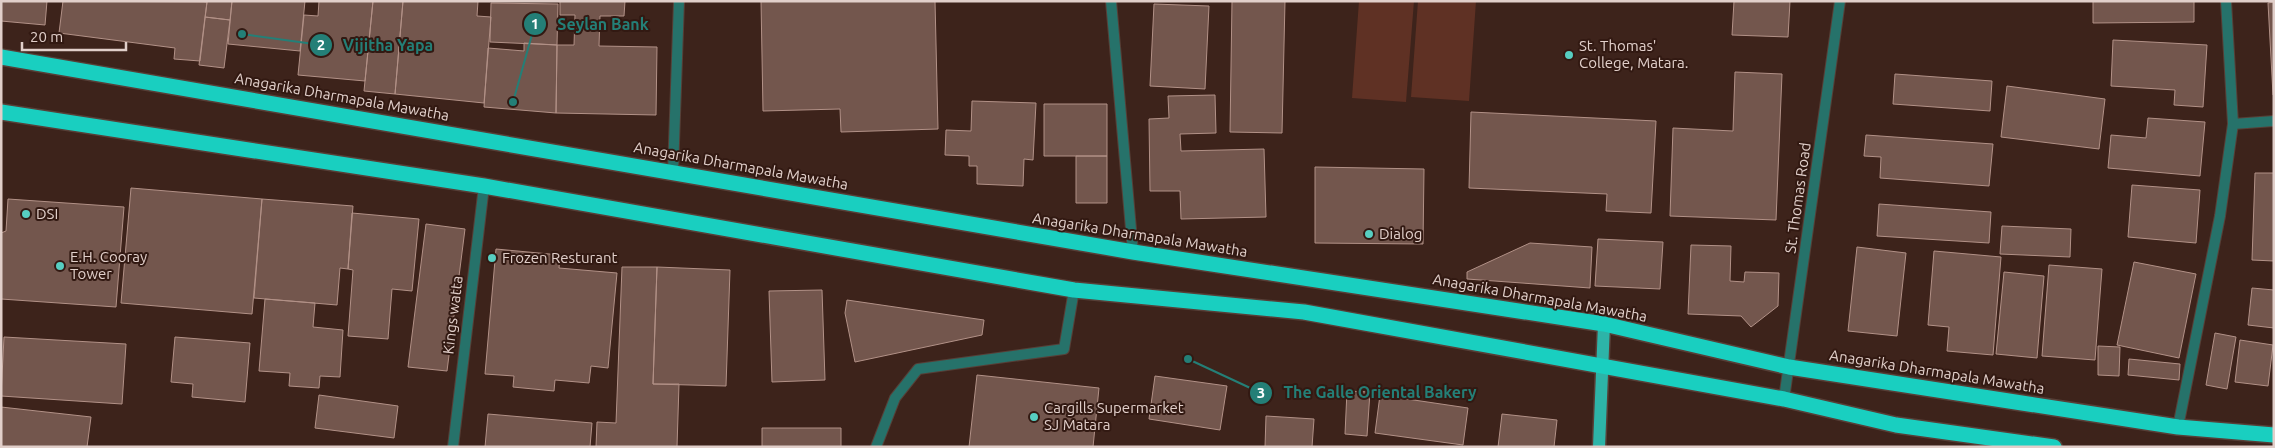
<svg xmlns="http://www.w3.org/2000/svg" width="2275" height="448" viewBox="0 0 2275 448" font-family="Ubuntu,sans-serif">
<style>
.park{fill:#5f3124}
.building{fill:#73564d;stroke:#b29187}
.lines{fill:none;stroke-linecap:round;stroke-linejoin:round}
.lane-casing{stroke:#573f37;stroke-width:12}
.street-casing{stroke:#573f37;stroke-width:12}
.primary-casing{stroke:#573f37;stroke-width:15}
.highway-casing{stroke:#573f37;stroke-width:18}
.lane{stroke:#26726a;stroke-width:10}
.street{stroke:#26726a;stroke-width:10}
.primary{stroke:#2db4a8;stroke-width:12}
.highway{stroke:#19cfc0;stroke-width:15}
.poi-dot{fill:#57cec1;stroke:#321912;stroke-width:2}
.labels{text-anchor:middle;stroke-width:4;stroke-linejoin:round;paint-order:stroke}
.poi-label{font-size:15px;fill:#e1cfca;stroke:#321912;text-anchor:start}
.street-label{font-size:15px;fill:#e1cfca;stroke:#321912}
.leader{fill:none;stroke:#247f77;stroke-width:2}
.callout-dot{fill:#247f77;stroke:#321912;stroke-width:2}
.mark-label{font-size:15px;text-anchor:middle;font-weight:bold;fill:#fff}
.callout-label{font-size:16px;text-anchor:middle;font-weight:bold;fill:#247f77;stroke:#321912;stroke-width:4;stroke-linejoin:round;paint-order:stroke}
</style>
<rect width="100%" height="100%" fill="#3d231b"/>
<path class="park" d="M1359,1H1414L1406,102L1352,98Z
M1418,1H1476L1469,101L1411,97Z"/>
<path class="building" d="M1,1H47L45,25L1,21Z
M63,1L207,2L200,61L174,59L175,48L59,33Z
M200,1H232L230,20L205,17L207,2Z
M232,1H305L300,51L228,44Z
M319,1H373L365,81L298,75L304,15L318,16Z
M373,1H403L395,94L364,91Z
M403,1H478L477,16L491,17L484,103L395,94Z
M560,1H625L624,16H600L599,46L657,47L656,115L556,113L557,45H574L575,15H560Z
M761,1H935L938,129L841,132L840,109L763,111Z
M1232,1H1285L1282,133L1230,132Z
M1734,1H1790L1788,37L1732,35Z
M2093,1H2194V22L2093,23Z
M2274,2V95H2273L2268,3Z
M491,3L558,4L557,45L490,42Z
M1154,4L1209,6L1205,89L1150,86Z
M205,17L230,20L224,68L199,65Z
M2113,40L2207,45L2203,107L2174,105L2175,90L2111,86Z
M524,43L557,45L556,113L484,107L488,48L524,51Z
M1735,72L1782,74L1776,220L1670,216L1673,128L1733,131Z
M1895,74L1992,81L1990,111L1893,104Z
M2007,86L2105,99L2099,149L2001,137Z
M1215,95L1216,133L1180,134L1181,151L1264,149L1266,217L1181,219L1180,191H1150L1149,119L1169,118L1168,96Z
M972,101L1036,103L1033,160L1024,159L1023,186L977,184V166H969V156L945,155L946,130L971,131Z
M1044,104H1107V156H1044Z
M1471,112L1656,121L1651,213L1606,211L1607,194L1469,188Z
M2148,118L2205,122L2200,176L2108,168L2111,135L2146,138Z
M1866,135L1993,144L1989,186L1880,178L1881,157L1864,156Z
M1076,156H1107V203H1076Z
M1315,167L1424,169L1423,244L1315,243Z
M2255,173H2274V261L2252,260Z
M2132,185L2200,190L2196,243L2128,237Z
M131,188L262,199L252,314L121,303Z
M8,199L124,207L116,307L1,299V233L6,231Z
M262,199L353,206L348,269L340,268L337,305L254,298Z
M1879,204L1991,212L1989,243L1877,236Z
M352,213L419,219L412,291L392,289L388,339L348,336L353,270L348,269Z
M426,224L465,229L447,371L408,367Z
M2002,226L2071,229L2070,257L2000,254Z
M1598,239L1663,242L1660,289L1595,286Z
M1530,243L1592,247L1590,288L1467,279V272Z
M1691,245L1731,246L1730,281L1744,282L1745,272L1779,273L1778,306L1751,327L1741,316L1688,314Z
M1857,247L1906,253L1897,336L1848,331Z
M496,249L560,255L559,268L617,273L608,368L591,366L589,383L555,380L554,391L513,387L514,376L485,374Z
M1934,251L2001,257L1993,355L1947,351L1949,327L1928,325Z
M2134,262L2196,274L2179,358L2117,345Z
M2049,265L2102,269L2095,360L2042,356Z
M622,267H657L653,384H679L677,447H596L597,422L616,423Z
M657,267L730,270L726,386L653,384Z
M2004,272L2044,276L2037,358L1996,354Z
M2252,288L2274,290V328L2248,325Z
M822,290L825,380L772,382L769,291Z
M265,299L315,303L313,327L343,330L340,377L320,376L319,388L289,386L290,373L259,371Z
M847,300L984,320L982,335L855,362L845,313Z
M2215,333L2236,337L2227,389L2206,385Z
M4,337L126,344L122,404L1,396Z
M175,337L250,343L245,402L192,397L193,384L171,382Z
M2240,340L2273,345L2268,386L2235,382Z
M2098,346L2120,347L2119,376L2098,375Z
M2129,359L2180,364L2179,380L2128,375Z
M977,375L1099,388L1093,447H969Z
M1155,376L1227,386L1220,430L1149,419Z
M1347,391L1370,392L1367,436L1345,434Z
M319,395L398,406L394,438L315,428Z
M1380,395L1468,408L1463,445L1375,433Z
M1,407L91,417L87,447H1Z
M488,414L592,423L590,447H485Z
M1502,414L1557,420L1554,447H1498Z
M1266,416L1314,419L1312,447H1265Z
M762,428H841V447H762Z"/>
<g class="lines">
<g class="lane-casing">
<path id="lane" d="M1111,1L1133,252
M673,172L679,1
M453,447L484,186"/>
</g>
<g class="street-casing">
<path id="street" d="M2233,124L2274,121
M1784,399L1840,1
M2178,427L2220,216L2233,124L2226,1
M876,447L895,398L918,369L1064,349L1074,290"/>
</g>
<g class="primary-casing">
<path id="primary" d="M1599,447L1604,324"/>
</g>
<g class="highway-casing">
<path id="highway" d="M1,57L1133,252L1604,324L1789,367L2178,427L2274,435
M1,112L484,186L1074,290L1304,312L1784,399L1896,425L2054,447"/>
</g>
<use href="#lane" class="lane"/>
<use href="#street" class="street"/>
<use href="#primary" class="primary"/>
<use href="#highway" class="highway"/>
</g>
<g class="poi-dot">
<circle cx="1569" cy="55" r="5"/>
<circle cx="26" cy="214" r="5"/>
<circle cx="1369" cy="234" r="5"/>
<circle cx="492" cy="258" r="5"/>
<circle cx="60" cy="266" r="5"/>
<circle cx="1034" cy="417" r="5"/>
</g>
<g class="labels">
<g class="poi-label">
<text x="1579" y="51">St. Thomas'<tspan x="1579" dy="17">College, Matara.</tspan></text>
<text x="36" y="219">DSI</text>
<text x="1379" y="239">Dialog</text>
<text x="70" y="262">E.H. Cooray<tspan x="70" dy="17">Tower</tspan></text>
<text x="502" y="263">Frozen Resturant</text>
<text x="1044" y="413">Cargills Supermarket<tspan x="1044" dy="17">SJ Matara</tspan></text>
</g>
<g class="street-label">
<text transform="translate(342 97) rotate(10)" y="5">Anagarika Dharmapala Mawatha</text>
<text transform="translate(741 166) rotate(10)" y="5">Anagarika Dharmapala Mawatha</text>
<text transform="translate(1798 198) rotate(-82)" y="5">St. Thomas Road</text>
<text transform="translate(1140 235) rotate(9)" y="5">Anagarika Dharmapala Mawatha</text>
<text transform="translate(1540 298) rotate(10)" y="5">Anagarika Dharmapala Mawatha</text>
<text transform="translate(453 315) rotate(-83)" y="5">Kings watta</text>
<text transform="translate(1937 372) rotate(9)" y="5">Anagarika Dharmapala Mawatha</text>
</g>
</g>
<path class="leader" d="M513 102L535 24M242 34L321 45M1188 359L1261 393"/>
<g class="callout-dot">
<circle cx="513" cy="102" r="5"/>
<circle cx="242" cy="34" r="5"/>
<circle cx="1188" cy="359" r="5"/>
<circle cx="535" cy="24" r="12"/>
<circle cx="321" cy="45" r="12"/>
<circle cx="1261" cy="393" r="12"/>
</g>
<g class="mark-label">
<text x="535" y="29">1</text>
<text x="321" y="50">2</text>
<text x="1261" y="398">3</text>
</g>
<g class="callout-label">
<text x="603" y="30">Seylan Bank</text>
<text x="388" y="51">Vijitha Yapa</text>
<text x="1380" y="398">The Galle Oriental Bakery</text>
</g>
<rect width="2275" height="448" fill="none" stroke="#e1cfca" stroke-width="5"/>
<path d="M22 42v8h104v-8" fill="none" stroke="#e1cfca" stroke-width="2.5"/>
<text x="30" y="42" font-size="15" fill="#e1cfca" stroke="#321912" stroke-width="4" paint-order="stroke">20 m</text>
</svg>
